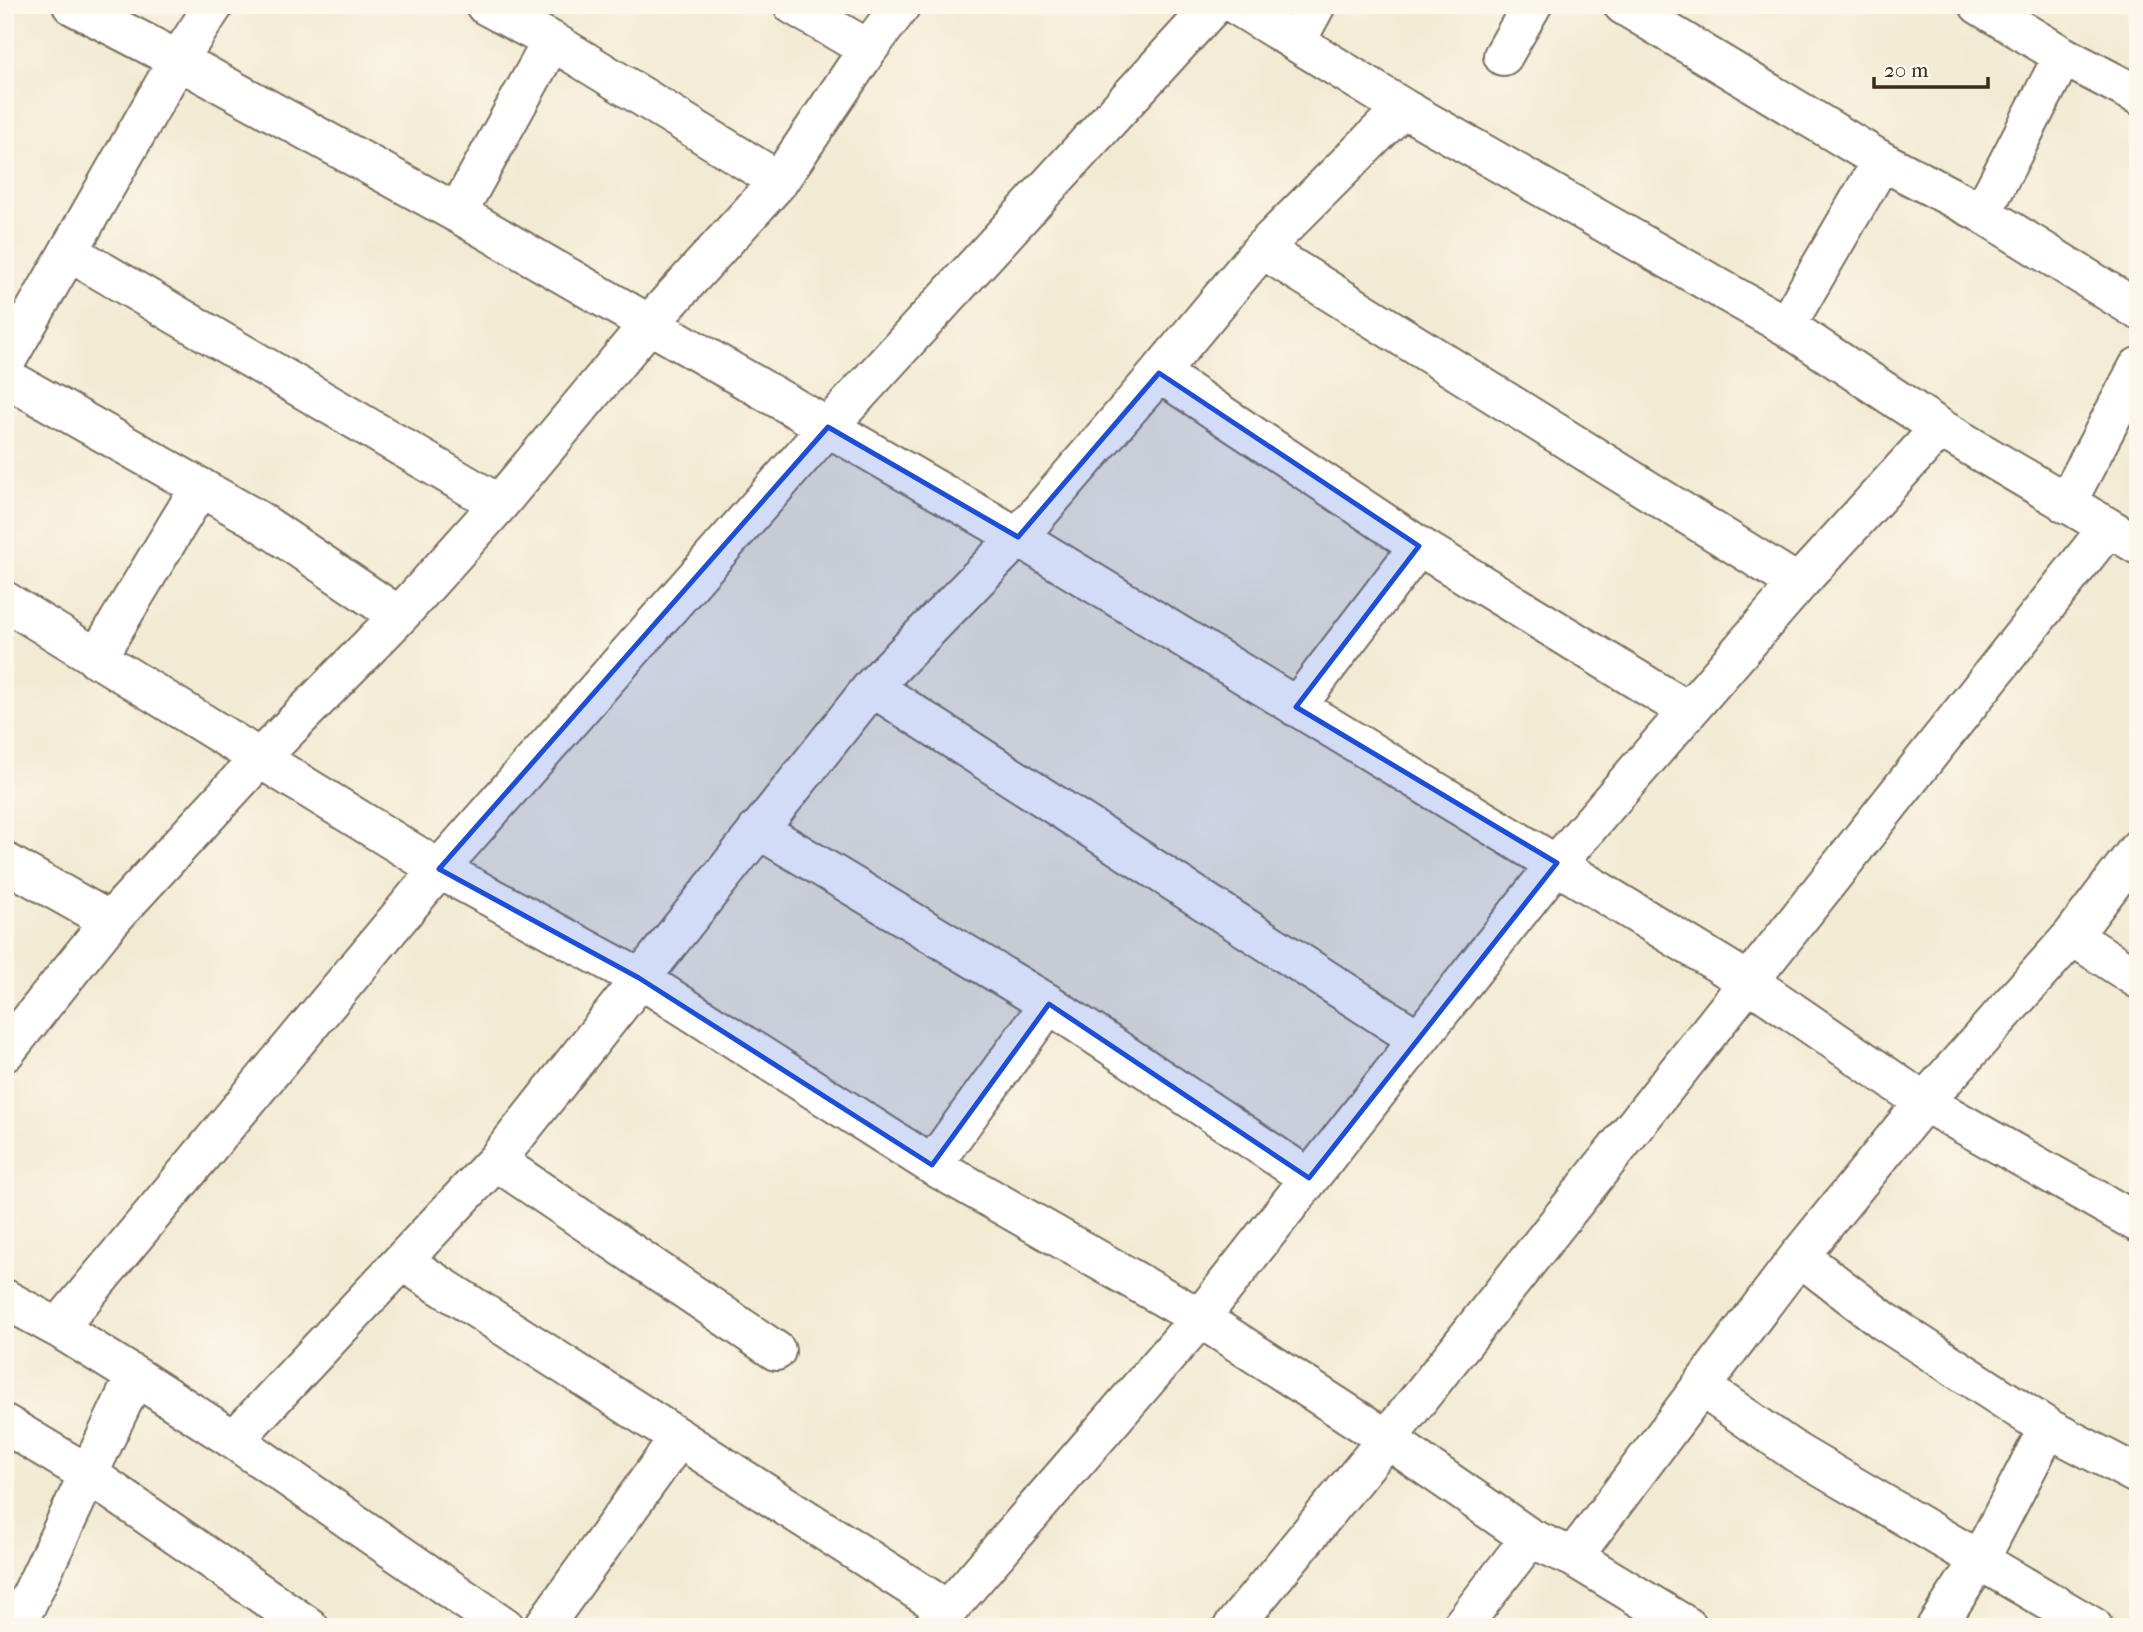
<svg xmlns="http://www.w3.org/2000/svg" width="2143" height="1632" viewBox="0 0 2143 1632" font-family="'IM FELL French Canon',serif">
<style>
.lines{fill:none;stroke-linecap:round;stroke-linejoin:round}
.minor-casing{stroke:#7b6e5d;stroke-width:42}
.minor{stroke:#fff;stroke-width:38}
.marked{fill:#1d4ed8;fill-opacity:0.2;stroke:#1d4ed8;stroke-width:5;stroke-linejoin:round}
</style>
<rect width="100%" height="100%" fill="#fbf7ec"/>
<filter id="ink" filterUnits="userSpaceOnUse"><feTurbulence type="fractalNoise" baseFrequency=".0143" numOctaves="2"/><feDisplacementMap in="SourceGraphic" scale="14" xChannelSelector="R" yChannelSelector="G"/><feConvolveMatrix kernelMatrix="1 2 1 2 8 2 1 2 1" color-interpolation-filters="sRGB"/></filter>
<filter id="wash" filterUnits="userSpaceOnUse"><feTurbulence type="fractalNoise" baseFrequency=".00686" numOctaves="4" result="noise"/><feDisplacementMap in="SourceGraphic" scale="28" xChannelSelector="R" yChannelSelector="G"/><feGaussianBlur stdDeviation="1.57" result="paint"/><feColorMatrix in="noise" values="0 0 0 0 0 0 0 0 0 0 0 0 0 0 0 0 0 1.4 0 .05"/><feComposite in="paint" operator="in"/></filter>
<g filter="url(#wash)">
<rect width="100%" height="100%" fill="#f2ebd3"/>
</g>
<g filter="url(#ink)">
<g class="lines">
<g class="minor-casing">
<path id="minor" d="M72,5L178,60L457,213L1018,537L1749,982L1924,1102L2138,1223
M485,5L552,41L779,181
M793,5L868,49
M1236,5L1403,108L1786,326L1940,428L2138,545
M1623,5L1882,161L1982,213L2138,310
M1979,5L2063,56L2138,95
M1296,42L1316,5
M1503,56L1532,5
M457,213L552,41
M1982,213L2063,56
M1262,249L1798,584
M69,252L499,504
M1786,326L1882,161
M5,363L178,60L214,5
M1159,373L1419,546L1688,711
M5,377L256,519L399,616
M2066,504L2138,367
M5,601L439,869L639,978L932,1165L1200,1318L1387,1439L1530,1538L1573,1557L1688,1627
M96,659L200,487
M872,687L1418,1039
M1296,707L1419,546
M758,829L1049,1004L1309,1178
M5,862L110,921
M2072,936L2138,979
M5,1052L110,921L260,758L399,616L499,504L648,325L779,181L868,49L901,5
M496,1161L776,1351
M932,1165L1049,1004
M1799,1256L1884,1321L2048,1428L2138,1475
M402,1261L948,1610
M5,1299L58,1328L135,1376L16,1627
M58,1328L439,869L828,427L1214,5
M135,1376L234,1440L496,1161L872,687L1018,537L1159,373L1262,249L1403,108
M1701,1387L1797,1453L2093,1627
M5,1424L88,1474L309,1627
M234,1440L505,1627
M1573,1557L1799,1256L1924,1102L2072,936L2138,849
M543,1627L679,1438
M933,1627L1200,1318L1557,863L1798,584L1940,428
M1233,1627L1387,1439L2107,529
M1461,1627L1530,1538
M1936,1627L1979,1561L2048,1428"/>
</g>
<use href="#minor" class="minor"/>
</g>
</g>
<path class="marked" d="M1159,373L1419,546L1296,707L1557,863L1309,1178L1049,1004L932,1165L639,978L439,869L828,427L1018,537Z"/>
<rect width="2143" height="1632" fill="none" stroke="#fbf7ec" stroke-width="28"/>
<path d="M1874 77v10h114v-10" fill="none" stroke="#3b2a1e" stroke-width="3.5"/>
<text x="1884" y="77" font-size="21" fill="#3b2a1e" stroke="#fbf7ec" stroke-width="5" paint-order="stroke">20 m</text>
</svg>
